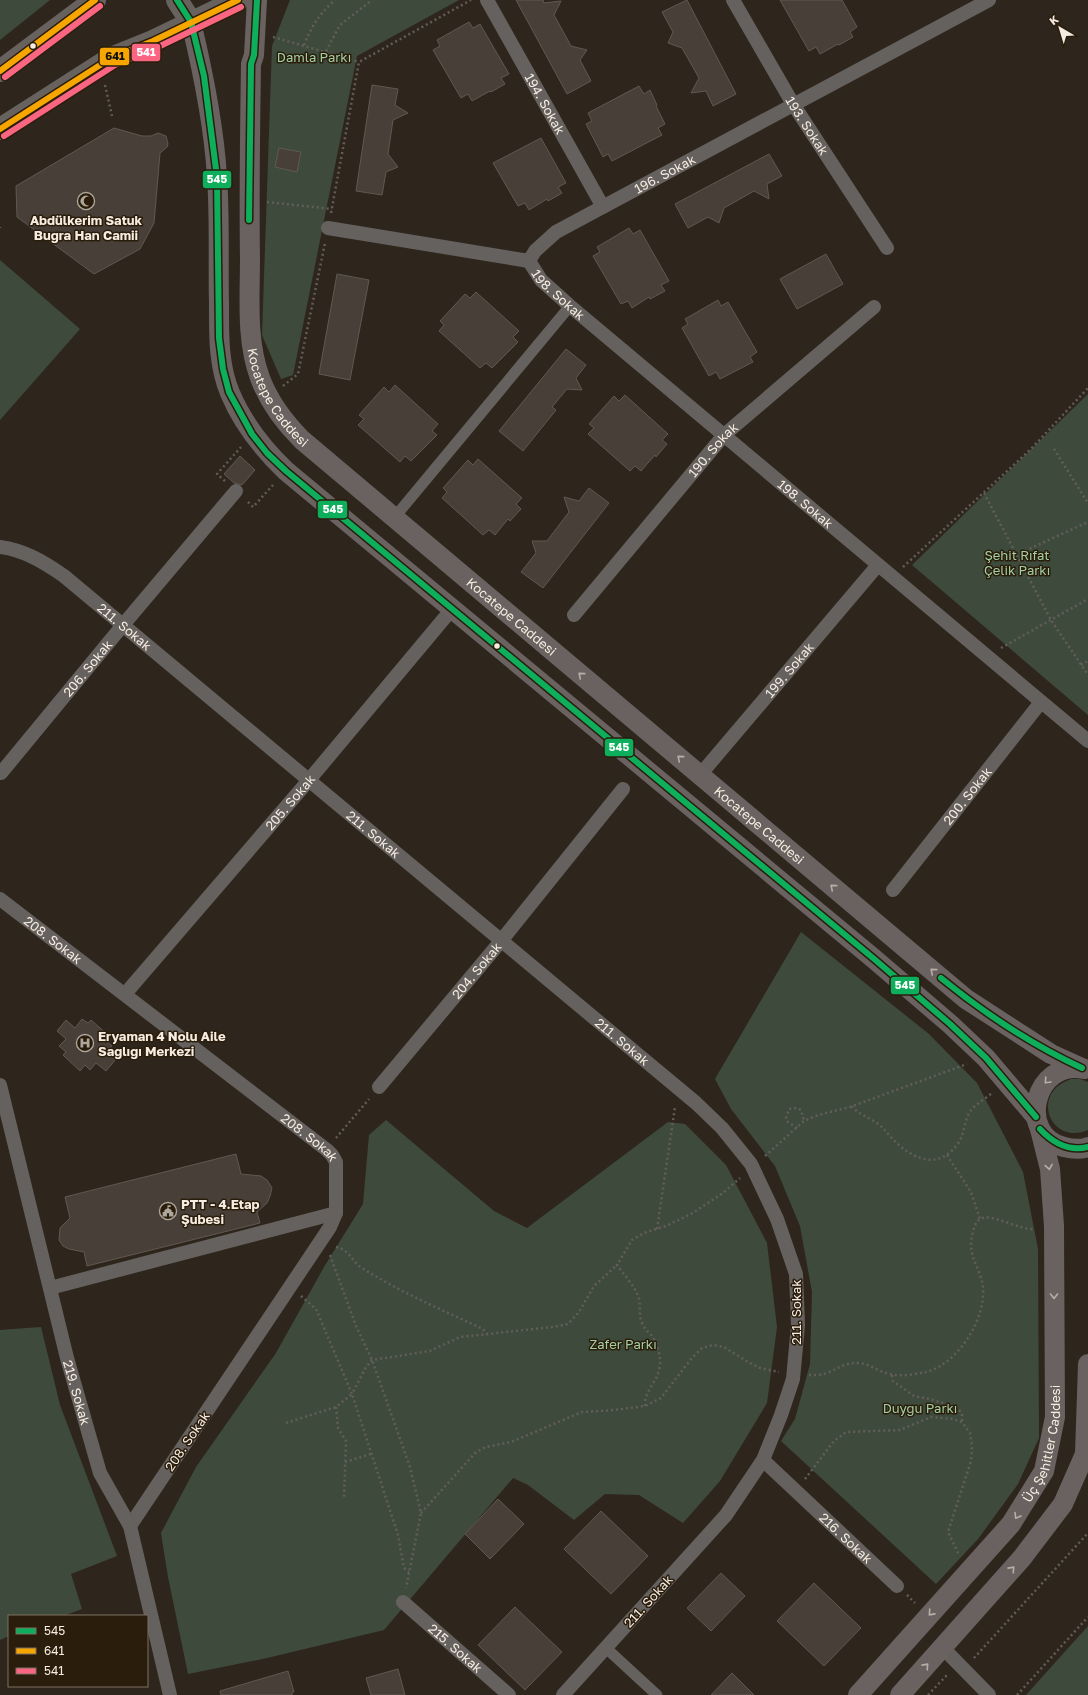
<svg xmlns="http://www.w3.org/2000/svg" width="1088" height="1695" viewBox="0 0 1088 1695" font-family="'Golos Text',sans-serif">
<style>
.green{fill:#3e4b3c}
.building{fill:#484038;stroke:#605951}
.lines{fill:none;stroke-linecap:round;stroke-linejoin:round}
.path{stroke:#625d59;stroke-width:2.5;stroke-dasharray:2 3;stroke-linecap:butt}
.pedestrian{stroke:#65615e;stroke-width:11}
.minor{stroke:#65615e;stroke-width:14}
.secondary{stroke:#6a6260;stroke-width:20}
.primary{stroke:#68625e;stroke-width:22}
.bus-1-casing{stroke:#2b1d0c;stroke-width:9}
.bus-2-casing{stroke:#2b1d0c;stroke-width:9}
.bus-3-casing{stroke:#2b1d0c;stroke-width:9}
.bus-1{stroke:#0daf5c;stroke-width:6}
.bus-2{stroke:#f7a600;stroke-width:6}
.bus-3{stroke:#fa6682;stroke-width:6}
.oneway{stroke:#b7aea7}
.bus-dot{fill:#f6ece1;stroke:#2b1d0c;stroke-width:1.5}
.labels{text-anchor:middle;stroke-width:3;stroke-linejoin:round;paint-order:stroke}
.park-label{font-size:13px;fill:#a3cfa3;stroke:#2b1d0c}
.street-label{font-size:13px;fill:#f6ece1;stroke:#2b1d0c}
.poi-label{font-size:13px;font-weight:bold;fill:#f6ece1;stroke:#2b1d0c;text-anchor:start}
.line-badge{stroke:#2b1d0c;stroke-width:1.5}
.badge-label{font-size:11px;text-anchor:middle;font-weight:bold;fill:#fff}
.pale-badge-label{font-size:11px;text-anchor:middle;font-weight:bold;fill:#111}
</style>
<rect width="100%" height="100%" fill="#2e261d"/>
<path class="green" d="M0,0H50L0,40Z
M290,0H459L357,56L293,375L281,379L262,335L272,46Z
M0,260L80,329L0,420Z
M1088,394V715L912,565Z
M801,932L929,1034L977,1083L1023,1172L1038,1249L1039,1438L1018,1484L978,1539L936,1584L781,1441L795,1419L810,1364L812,1292L800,1226L775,1166L731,1109L715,1079Z
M1071,1079H1080L1088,1082V1130C1052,1146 1028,1094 1071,1079Z
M386,1120L494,1211L527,1228L668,1122L685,1124L726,1165L767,1243L777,1327L767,1403L720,1481L683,1523L639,1495L605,1494L574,1520L528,1485L513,1478L384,1630L267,1658L188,1674L168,1577L161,1533L196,1467L276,1353L324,1267L363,1204L369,1135Z
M41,1327L60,1405L117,1556L71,1574L82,1609L63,1616H9V1636L0,1640V1330Z
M1088,1626V1695H1026Z"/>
<path class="building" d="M516,0H543L544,3L561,1L554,15L571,46L587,50L580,60L591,81L567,94Z
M687,0L736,94L713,106L706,91L691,93L699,78L682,48L668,43L673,32L662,12Z
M780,0H842L857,27L850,32L853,37L839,45L838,44L820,54L816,47L809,51Z
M469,22L473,28L480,24L509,74L501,78L505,84L491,92L490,91L472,101L468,94L461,98L433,50L440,46L437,40Z
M372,85L398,89L395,105L408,113L393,120L388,154L398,167L386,172L382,195L356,191Z
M639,86L644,94L650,90L657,105L656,106L665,124L658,128L662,135L612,161L608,154L603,157L586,124L592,121L588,113Z
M114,128L142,136H151L158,133L166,136L168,144L167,147L160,153L154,223L140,249L94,274L17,217L16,186Z
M541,138L566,183L558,187L562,193L548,201L547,199L529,210L525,203L518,206L493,163Z
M279,148L301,152L297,172L275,167Z
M769,154L782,176L767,184L769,199L754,191L724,208L719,223L708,217L688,228L675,204Z
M629,228L633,234L640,230L669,281L661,285L665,291L650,299L649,297L632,308L628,301L621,304L593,256L600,252L597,247Z
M826,254L843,284L797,309L780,279Z
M337,274L369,280L350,380L319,374Z
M476,292L519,331L513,337L518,342L492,368L486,363L480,368L439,331L444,325L440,321L465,294L470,298Z
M718,300L721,306L728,302L757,352L750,357L753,362L720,379L716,372L709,376L682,328L688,324L685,319Z
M566,349L586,365L576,378L582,390L567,389L552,407L556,410L523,451L499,431Z
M395,385L438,424L432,431L437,435L411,461L405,456L400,462L358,425L364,419L359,415L384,387L389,392Z
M625,395L668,434L662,440L667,444L656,457L655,455L641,471L635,466L630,471L588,434L594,428L589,424L614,396L619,401Z
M240,456L255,470L242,485L234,483L224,474Z
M478,459L522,498L516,504L521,509L510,521L508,519L495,535L489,530L483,535L442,498L447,492L443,488L468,460L473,465Z
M589,488L609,503L543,588L521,572L536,553L532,541H547L569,512L564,497L579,501Z
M82,1019L88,1023L91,1020L108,1035L104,1039L112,1046L107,1051L116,1059L106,1071L96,1063L90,1070L85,1065L80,1071L63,1055L66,1052L59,1046L66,1039L57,1031L66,1020L75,1028Z
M236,1154L241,1174L261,1176L267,1180L272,1188L270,1196L267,1203L257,1212L260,1223L87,1266L84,1252L69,1249L63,1246L59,1240L60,1228L70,1218L65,1197Z
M498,1499L524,1524L490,1559L465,1534Z
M601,1511L648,1556L611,1594L564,1549Z
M721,1573L745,1596L711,1631L687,1608Z
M814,1583L861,1628L824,1666L777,1621Z
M515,1607L562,1652L525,1690L478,1645Z
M398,1669L405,1695H371L366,1678Z
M288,1671L294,1692H292V1695H221L220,1691Z
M732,1673L754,1695H711Z"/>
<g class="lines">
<path class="path" d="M273,37L359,62
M304,45C311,27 320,13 335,0
M326,51L340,25L372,0
M105,85L112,116
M267,202L332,209
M331,213L359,62L471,0
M0,228V227
M283,386L298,374L325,243
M1054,449L1088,503
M225,481L217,474L241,447
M984,493L1051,620L1088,675
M248,502L253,507L273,485
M1016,555L1088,522
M903,567L1031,449L1088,388
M1001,648L1088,599
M1081,665L1088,661
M852,1106C856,1114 875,1119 884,1129C902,1152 933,1176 957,1145C965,1134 964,1122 969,1113C974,1105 985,1099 992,1093
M797,1128L788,1122L786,1118L789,1109L797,1108L801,1110L804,1121
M336,1138L369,1099
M947,1155L971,1192L980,1219
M765,1156L804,1121L818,1115L850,1107L967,1064
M657,1229L675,1107
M336,1247C350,1250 351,1261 362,1268C400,1292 442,1310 483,1329L487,1334
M330,1255L356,1326L372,1360L410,1467L421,1513L406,1588
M301,1296L316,1309L352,1394L366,1367L372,1360L430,1351L460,1337L553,1327L568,1324L579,1312L594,1286L617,1265
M809,1375C814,1375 820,1375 824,1374C836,1370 845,1362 859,1363C870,1364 879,1372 890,1374C901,1377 915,1374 926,1372C958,1364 986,1319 983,1287C980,1265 966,1257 973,1232C974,1227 976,1221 980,1219C992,1212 1019,1231 1035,1229
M892,1375L893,1381L914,1396L929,1399L957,1407L962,1414V1422
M645,1406C644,1392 656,1383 659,1370C662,1359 658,1346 653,1337C650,1333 645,1330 643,1325C638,1316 641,1308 639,1299C636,1287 624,1275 617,1265L632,1240L644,1233L666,1226L691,1214L723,1193L740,1178
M336,1407L338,1428L346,1441L344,1498
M286,1423L336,1407L352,1394L398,1535L404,1568L409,1572
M345,1462L371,1454
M805,1479L834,1441L846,1432L900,1430L931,1417L953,1419L962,1422L970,1433L972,1446L971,1461L948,1532L959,1555
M421,1513L476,1452L486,1447L511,1442L582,1412L615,1410L645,1406L661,1398L691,1359L702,1348L713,1345L724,1347L748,1362L760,1368L779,1372
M907,1595L915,1603
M974,1658L1088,1533
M928,1695L947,1675
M1017,1695L1088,1617"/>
<path class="pedestrian" d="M394,518L570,306
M606,1648L657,1695"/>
<g class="minor">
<path id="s1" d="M487,0L603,207"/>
<path id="s2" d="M733,0L793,104L887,248"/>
<path id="s3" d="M328,228L529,261L535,251L556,232L989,0"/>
<path id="s4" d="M529,261L541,280L570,306L1088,741"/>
<path id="s5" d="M0,547C24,550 44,562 64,576L696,1103L722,1128L751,1164L777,1219L796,1274L798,1325L793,1379L781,1415L763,1460L726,1515L563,1695"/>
<path id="s6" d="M574,615L724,435L874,307"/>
<path id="s7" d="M1,773L123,625L236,491"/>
<path id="s8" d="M700,775L878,565"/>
<path id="s9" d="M893,890L1041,702"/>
<path id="s10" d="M0,899L327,1150L332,1155L336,1162V1213L330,1227L130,1526"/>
<path id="s11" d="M125,994L309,780L452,609"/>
<path id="s12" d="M0,1085L67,1358L100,1473L130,1526L170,1695"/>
<path id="s13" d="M379,1087L501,941L623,789"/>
<path d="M50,1288L336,1213"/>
<path id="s14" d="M763,1460L897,1586"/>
<path id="s15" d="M403,1602L509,1695"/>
<path d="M942,1647L989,1695"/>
</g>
<g class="secondary">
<path id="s16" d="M257,0L254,55L251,64C250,129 249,193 250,258C250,298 246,340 260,378C269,402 284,422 302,440L966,999L1051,1054L1082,1068"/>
<path d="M191,22C203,72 214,125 217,177C220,219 218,262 219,304C219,333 218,365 230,393C243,424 262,448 286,471L873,958L950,1024L986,1058L1036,1117"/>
<path d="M1084,1069C1034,1059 1016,1135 1064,1147C1072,1149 1080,1150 1088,1147"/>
<path id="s17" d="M858,1695L1011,1524L1044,1471L1055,1417L1054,1226L1050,1169L1040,1129"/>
<path d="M900,1695L1022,1558L1063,1504L1085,1454L1088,1364"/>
</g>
<path class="primary" d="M177,0L191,22
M0,71L95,0
M0,129L111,58L153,41L238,0"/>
<g class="bus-1-casing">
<path id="bus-1" d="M177,0L191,22L204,76L217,177L219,338L223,369L229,392L252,434L267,453L286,471L873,958L950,1024L986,1058L1036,1117
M249,220L251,64L254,55L257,0
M941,978C985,1014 1031,1044 1082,1068
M1040,1129C1053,1143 1068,1152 1088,1147"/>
</g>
<g class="bus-2-casing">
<path id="bus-2" d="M0,71L95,0
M0,129L111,58L153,41L238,0"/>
</g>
<g class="bus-3-casing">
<path id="bus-3" d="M5,77L100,6
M4,136L115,65L156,48L241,7"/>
</g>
<use href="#bus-1" class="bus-1"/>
<use href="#bus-2" class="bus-2"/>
<use href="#bus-3" class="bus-3"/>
</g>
<defs><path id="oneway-chevron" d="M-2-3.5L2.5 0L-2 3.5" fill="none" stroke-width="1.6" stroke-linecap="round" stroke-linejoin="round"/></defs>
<g class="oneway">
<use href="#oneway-chevron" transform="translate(581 675) rotate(-140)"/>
<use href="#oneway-chevron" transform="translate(680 758) rotate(-140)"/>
<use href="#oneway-chevron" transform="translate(833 887) rotate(-140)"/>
<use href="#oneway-chevron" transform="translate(933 971) rotate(-140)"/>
<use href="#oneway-chevron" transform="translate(1047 1081) rotate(133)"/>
<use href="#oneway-chevron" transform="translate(1049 1167) rotate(80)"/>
<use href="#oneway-chevron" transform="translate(1054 1296) rotate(90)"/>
<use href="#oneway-chevron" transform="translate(1017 1516) rotate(121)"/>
<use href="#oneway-chevron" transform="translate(1012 1569) rotate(-48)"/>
<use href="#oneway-chevron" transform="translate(931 1613) rotate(132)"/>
<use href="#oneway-chevron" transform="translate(926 1666) rotate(-48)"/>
</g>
<defs>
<g id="mosque-ring" transform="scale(0.9)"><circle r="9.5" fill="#2b1d0c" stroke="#b0a79c" stroke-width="1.5"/><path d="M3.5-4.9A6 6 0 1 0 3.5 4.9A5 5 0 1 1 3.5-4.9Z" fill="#b0a79c"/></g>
<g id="hospital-ring" transform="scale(0.9)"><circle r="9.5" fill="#2b1d0c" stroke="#b0a79c" stroke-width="1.5"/><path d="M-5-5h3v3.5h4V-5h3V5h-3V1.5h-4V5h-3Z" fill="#b0a79c"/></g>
<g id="civic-ring" transform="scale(0.9)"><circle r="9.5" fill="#2b1d0c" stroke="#b0a79c" stroke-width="1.5"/><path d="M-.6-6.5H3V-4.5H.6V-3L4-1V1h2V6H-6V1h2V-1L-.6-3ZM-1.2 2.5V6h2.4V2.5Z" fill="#b0a79c"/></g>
</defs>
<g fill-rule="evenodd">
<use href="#mosque-ring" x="86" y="201"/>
<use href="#hospital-ring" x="85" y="1043"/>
<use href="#civic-ring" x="168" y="1211"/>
</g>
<g class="bus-dot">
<circle cx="33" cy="46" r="3.5"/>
<circle cx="497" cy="646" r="3.5"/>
</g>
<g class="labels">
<g class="park-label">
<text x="314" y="62">Damla Parkı</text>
<text x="1017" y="560">Şehit Rıfat<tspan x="1017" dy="15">Çelik Parkı</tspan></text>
<text x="623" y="1349">Zafer Parkı</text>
<text x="920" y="1413">Duygu Parkı</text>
</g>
<g class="street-label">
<text dy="5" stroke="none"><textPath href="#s1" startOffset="119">194. Sokak</textPath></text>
<text dy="5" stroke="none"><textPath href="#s2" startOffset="146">193. Sokak</textPath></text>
<text dy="5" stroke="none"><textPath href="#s3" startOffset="367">196. Sokak</textPath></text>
<text dy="5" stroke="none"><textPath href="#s4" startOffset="45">198. Sokak</textPath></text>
<text dy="5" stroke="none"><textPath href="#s16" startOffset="405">Kocatepe Caddesi</textPath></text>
<text dy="5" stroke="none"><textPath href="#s6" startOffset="216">190. Sokak</textPath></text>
<text dy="5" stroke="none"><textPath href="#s4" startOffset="369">198. Sokak</textPath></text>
<text dy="5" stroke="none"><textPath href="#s16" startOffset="729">Kocatepe Caddesi</textPath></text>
<text dy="5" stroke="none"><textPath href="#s5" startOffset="150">211. Sokak</textPath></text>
<text dy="5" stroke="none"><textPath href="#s7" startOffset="136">206. Sokak</textPath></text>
<text dy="5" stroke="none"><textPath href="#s8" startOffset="138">199. Sokak</textPath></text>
<text dy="5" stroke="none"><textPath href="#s9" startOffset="120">200. Sokak</textPath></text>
<text dy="5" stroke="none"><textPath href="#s11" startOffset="253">205. Sokak</textPath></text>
<text dy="5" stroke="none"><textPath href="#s16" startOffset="1053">Kocatepe Caddesi</textPath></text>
<text dy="5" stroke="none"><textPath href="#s5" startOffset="474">211. Sokak</textPath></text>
<text dy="5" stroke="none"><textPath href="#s10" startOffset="67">208. Sokak</textPath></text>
<text dy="5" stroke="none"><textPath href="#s13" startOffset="152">204. Sokak</textPath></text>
<text dy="5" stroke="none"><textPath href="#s5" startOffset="798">211. Sokak</textPath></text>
<text dy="5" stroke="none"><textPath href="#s10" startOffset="391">208. Sokak</textPath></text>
<text transform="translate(796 1312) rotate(-90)" y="5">211. Sokak</text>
<text dy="5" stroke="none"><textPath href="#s12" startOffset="317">219. Sokak</textPath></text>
<text transform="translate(187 1441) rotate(-56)" y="5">208. Sokak</text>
<text dy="5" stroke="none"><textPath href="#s17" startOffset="318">Üç Şehitler Caddesi</textPath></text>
<text dy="5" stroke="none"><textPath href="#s14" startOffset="114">216. Sokak</textPath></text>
<text transform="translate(648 1601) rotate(-48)" y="5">211. Sokak</text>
<text dy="5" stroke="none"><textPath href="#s15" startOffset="70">215. Sokak</textPath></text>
</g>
<g class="poi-label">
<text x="86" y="225" text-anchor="middle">Abdülkerim Satuk<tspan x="86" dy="15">Buğra Han Camii</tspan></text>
<text x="98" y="1041">Eryaman 4 Nolu Aile<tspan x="98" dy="15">Sağlığı Merkezi</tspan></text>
<text x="181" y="1209">PTT - 4.Etap<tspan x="181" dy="15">Şubesi</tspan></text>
</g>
</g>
<g class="line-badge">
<rect x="131" y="43" width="30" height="19" rx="4" fill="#fa6682"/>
<rect x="99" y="47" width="31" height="19" rx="4" fill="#f7a600"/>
<rect x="202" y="170" width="30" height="19" rx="4" fill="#0daf5c"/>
<rect x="317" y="500" width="31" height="19" rx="4" fill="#0daf5c"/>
<rect x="604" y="738" width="30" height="19" rx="4" fill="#0daf5c"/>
<rect x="890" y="976" width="30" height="19" rx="4" fill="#0daf5c"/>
</g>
<g class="badge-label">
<text x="146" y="56">541</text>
<text x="217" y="183">545</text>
<text x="333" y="513">545</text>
<text x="619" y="751">545</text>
<text x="905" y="989">545</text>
</g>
<g class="pale-badge-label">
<text x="115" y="60">641</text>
</g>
<rect x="8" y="1615" width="140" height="72" fill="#2b1d0c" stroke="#7c7061"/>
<rect x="16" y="1628" width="20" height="6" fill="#0daf5c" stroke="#7c7061"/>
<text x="44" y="1635" font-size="12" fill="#f6ece1">545</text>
<rect x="16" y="1648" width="20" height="6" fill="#f7a600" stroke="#7c7061"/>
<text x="44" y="1655" font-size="12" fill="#f6ece1">641</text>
<rect x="16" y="1668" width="20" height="6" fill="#fa6682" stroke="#7c7061"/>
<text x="44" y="1675" font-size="12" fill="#f6ece1">541</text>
<g transform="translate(1060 28) rotate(322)" stroke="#2b1d0c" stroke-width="3" paint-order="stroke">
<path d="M0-3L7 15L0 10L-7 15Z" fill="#f6ece1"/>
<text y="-6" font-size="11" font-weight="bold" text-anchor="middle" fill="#f6ece1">K</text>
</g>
</svg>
